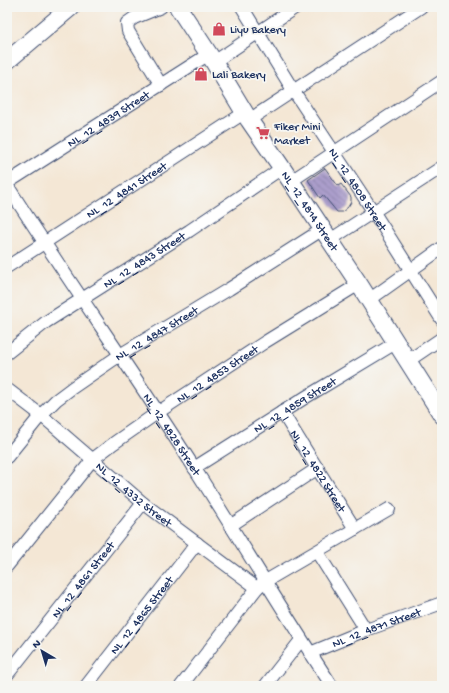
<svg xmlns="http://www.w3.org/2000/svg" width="449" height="693" viewBox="0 0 449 693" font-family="'Gochi Hand',sans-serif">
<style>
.building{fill:url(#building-back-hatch)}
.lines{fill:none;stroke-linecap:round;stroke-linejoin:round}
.street-casing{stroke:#3c4b70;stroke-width:14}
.secondary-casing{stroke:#3c4b70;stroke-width:19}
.street{stroke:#fff;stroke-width:12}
.secondary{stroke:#fff;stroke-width:17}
.labels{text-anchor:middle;stroke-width:3.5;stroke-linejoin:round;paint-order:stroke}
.poi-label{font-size:12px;fill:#1b2f5e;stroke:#f6f6f2;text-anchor:start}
.street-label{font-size:12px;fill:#1b2f5e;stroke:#f6f6f2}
</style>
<defs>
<pattern id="building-back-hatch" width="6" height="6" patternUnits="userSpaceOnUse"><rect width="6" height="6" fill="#ab9ecb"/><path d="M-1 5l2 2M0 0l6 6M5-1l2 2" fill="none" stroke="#8a81a8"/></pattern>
</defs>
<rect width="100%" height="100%" fill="#f6f6f2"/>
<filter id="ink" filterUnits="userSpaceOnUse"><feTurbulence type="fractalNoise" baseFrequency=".025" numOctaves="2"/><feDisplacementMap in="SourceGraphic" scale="8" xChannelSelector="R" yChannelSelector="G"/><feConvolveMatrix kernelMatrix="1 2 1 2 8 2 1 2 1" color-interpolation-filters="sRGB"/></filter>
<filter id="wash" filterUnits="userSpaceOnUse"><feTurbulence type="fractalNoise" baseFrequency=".012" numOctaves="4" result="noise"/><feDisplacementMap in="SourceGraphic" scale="16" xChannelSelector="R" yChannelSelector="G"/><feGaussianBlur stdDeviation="0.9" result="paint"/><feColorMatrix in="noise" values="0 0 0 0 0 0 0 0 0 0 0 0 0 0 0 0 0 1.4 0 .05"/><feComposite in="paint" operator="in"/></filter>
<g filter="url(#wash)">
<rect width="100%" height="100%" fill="#f4e7d5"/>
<g id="blocks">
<path class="building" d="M325,168L338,186L341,184L351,197V202L348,207L342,212H337L323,195L320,198L308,180Z"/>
</g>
</g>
<g filter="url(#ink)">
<use href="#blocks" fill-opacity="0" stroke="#3c4b70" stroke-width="1"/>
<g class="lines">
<g class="street-casing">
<g id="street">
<path d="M161,7L134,18L127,23L128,31L161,85"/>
<path id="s1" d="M242,7L293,90L373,211L442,320"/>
<path d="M214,62L296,7"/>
<path d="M249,120L421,7"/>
<path d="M291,181L442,81"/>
<path id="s2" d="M7,183L209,54"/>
<path id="s3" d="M7,185C68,281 134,373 195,469C241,541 285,615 332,686"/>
<path d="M330,240L442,167"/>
<path id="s4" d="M7,267L244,113"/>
<path d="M369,300L442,248"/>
<path id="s5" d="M7,353L46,322L189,231L282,168"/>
<path d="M408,361L442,338"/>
<path id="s6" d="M7,389L41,415L143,503L257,588L264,582L389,509"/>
<path id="s7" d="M282,412L355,529"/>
<path id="s8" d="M7,457L41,415L56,400L72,388L120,355L229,289L323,229"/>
<path id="s9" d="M194,468L306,397L397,342"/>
<path d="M230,526L318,468"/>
<path d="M317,552L366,630"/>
<path id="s10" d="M7,566L93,459L114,443L157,413L265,342L359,284"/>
<path id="s11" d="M310,653L366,630L442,603"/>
<path id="s12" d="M7,675L143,503"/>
<path id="s13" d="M86,686L197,543"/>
<path d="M181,686L257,588"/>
<path d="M265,686L301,640"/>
</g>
</g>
<g class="secondary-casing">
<g id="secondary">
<path id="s14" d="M178,7L214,62L249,120L282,168L359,284L442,415"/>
<path d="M7,61L71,7"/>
</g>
</g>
<use href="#street" class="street"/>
<use href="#secondary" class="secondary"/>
</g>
</g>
<defs>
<g id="shop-bare" transform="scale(1.08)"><path d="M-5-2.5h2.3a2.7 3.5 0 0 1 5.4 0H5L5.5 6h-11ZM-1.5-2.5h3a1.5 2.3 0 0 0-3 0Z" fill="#d1495b" stroke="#f6f6f2" stroke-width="2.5" paint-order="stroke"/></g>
<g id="supermarket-bare" transform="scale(1.08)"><path d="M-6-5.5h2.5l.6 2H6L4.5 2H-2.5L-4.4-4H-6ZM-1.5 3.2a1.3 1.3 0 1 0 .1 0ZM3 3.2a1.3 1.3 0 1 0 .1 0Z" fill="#d1495b" stroke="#f6f6f2" stroke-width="2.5" paint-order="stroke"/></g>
</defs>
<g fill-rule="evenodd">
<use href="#shop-bare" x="219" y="29"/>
<use href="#shop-bare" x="201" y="74"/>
<use href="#supermarket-bare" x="263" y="133"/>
</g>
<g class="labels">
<g class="poi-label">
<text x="230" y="33">Liyu Bakery</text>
<text x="212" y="78">Lali Bakery</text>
<text x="274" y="130">Fiker Mini<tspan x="274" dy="14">Market</tspan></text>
</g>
<g class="street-label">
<text dy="4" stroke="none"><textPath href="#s2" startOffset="120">NL_12_4839 Street</textPath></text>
<text dy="4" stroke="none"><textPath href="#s4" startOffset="142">NL_12_4841 Street</textPath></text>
<text dy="4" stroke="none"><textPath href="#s1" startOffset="216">NL_12_4808 Street</textPath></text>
<text dy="4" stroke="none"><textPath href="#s14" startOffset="243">NL_12_4814 Street</textPath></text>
<text dy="4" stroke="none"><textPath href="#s5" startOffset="166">NL_12_4843 Street</textPath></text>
<text dy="4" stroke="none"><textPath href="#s8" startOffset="196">NL_12_4847 Street</textPath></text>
<text dy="4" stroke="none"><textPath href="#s10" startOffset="288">NL_12_4853 Street</textPath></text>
<text dy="4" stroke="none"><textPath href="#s9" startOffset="119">NL_12_4859 Street</textPath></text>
<text dy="4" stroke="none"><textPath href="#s3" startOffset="299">NL_12_4828 Street</textPath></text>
<text dy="4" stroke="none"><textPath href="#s7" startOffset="69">NL_12_4822 Street</textPath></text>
<text dy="4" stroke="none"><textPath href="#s6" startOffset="165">NL_12_4332 Street</textPath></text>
<text dy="4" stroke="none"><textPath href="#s12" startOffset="122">NL_12_4861 Street</textPath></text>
<text dy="4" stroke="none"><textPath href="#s13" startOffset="90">NL_12_4865 Street</textPath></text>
<text dy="4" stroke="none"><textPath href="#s11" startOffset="71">NL_12_4871 Street</textPath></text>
</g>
</g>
<rect width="449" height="693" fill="none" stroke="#f6f6f2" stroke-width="24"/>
<g transform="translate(42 651) rotate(322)" stroke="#f6f6f2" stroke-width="3" paint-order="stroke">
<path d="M0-3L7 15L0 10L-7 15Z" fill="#1b2f5e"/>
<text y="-6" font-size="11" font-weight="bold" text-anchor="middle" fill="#1b2f5e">N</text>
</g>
</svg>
